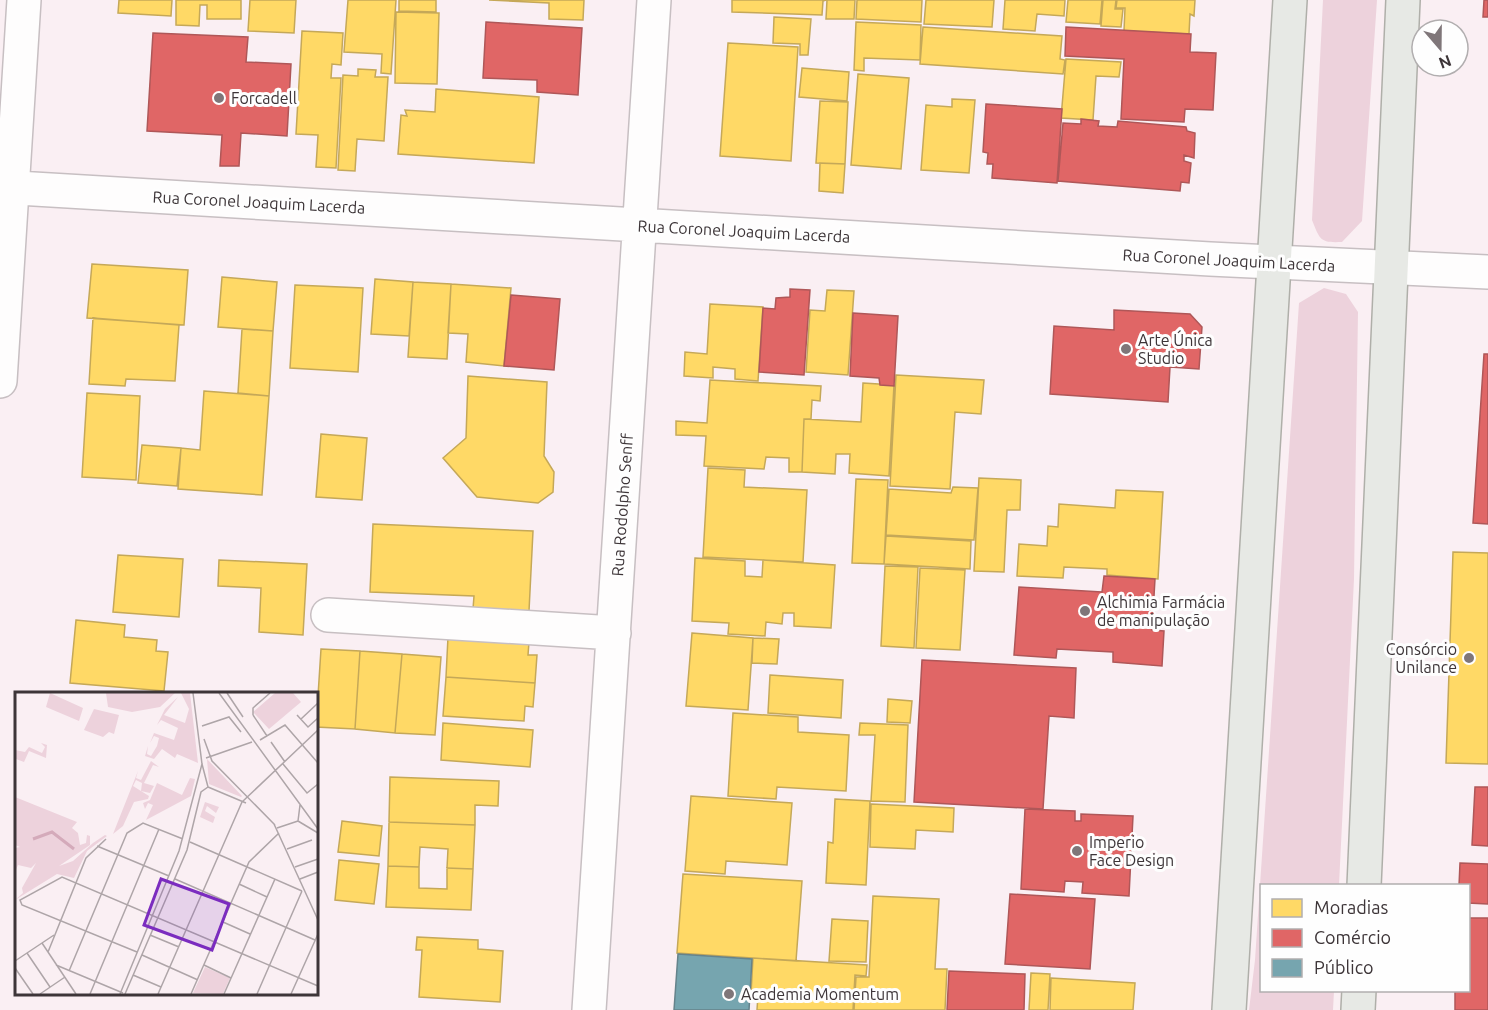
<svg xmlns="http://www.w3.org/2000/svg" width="1488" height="1010" viewBox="0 0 1488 1010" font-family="Ubuntu,sans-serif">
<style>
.green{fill:#edd2dc}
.homes{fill:#ffd966;stroke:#c5a858;stroke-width:1.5}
.shops{fill:#e06666;stroke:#af5758;stroke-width:1.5}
.public{fill:#76a5af;stroke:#65838b;stroke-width:1.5}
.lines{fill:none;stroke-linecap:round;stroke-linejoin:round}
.minor-casing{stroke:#c7bfc2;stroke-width:36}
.major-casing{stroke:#afafa9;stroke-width:36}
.minor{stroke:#fefdfd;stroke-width:33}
.major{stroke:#e7e9e5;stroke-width:33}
.poi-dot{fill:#7f7679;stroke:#fefefe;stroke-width:2}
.labels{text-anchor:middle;stroke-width:6;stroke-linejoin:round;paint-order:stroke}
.poi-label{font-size:16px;fill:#3d3538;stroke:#fefefe;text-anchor:start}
.street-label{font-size:16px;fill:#3d3538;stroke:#fefefe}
.inset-river{fill:none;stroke:#d4aaba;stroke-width:3}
.inset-road{fill:none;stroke:#aea5a8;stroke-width:1.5}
.view{fill:#7b2cbf;fill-opacity:0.15;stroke:#7b2cbf;stroke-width:3}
.inset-edge{fill:none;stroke:#3d3538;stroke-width:3}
</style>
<rect width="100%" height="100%" fill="#faeff3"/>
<path class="green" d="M1323,0H1377L1362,221L1342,242C1320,243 1320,240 1312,220Z
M1324,288L1346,294L1358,312L1354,579L1339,885L1262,886V990L1334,991L1333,1010H1249L1255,960L1299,303Z"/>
<path class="homes" d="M119,0H172L171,16L118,13Z
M176,0H241V19H207V5H200L199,26L176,25Z
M250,0H296L294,33L248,31Z
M348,0H396L391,74L381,73L382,54L344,52Z
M399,0H436V12L399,11Z
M489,0H584L583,20L549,19V3Z
M732,0H826L823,1L822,15L732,12Z
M827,0H855L854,19H826Z
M857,0H922L921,22L856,19Z
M926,0H994L992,27L924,24Z
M1005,0H1065L1064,16L1037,14L1035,31L1003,29Z
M1068,0H1102L1100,24L1066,22Z
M1103,0H1116L1115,9H1123L1121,27L1101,26Z
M1117,0H1195L1194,16L1190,14L1189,34L1124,31L1125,8H1116Z
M396,12L439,13L437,84L395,83Z
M774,17L811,19L808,55H800V44L773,43Z
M856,22L921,25L920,60L864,58V71L854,70Z
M923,27L1062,36L1060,59L1065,60L1063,74L920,64Z
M302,31L343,33L341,65L332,64L331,78H341L336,168L316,167L318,135L296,134Z
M728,43L798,47L791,161L720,156Z
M1066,59L1121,62L1119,77L1096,76L1093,120L1061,118Z
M802,68L849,72L847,101L799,97Z
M358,69L376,70L375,77H388L384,141L357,139L355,171L338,170L343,75L358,76Z
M858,74L909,78L901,169L851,165Z
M436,89L539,97L534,163L398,154L401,115L407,116L405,110L435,112Z
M952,99L975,100L969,173L921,170L926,105L952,107Z
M820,101L848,102L845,164L816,163Z
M820,163L845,164L843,193L819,191Z
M92,264L188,270L184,325L87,318Z
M222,277L277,282L273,331L218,327Z
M375,279L413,282L409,336L371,334Z
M413,282L451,284L447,359L408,357Z
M451,284L511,288L504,366L466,362L468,334L448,333Z
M295,285L363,288L358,372L290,368Z
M295,285L363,288L358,372L290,368Z
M827,290L854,291L848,375L806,372L810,310L825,311Z
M710,304L763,307L758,381L735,379V369L713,367V378L684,376L685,352L707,354Z
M93,318L179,325L175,381L126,379L125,386L89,384Z
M242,329L273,331L269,396L238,393Z
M896,375L984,380L981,414L955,412L950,489L890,486Z
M468,376L547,382L544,456L554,472L553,492L538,503L477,497L443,458L466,438Z
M710,380L821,386L820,401L812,400L811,419H804L802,472H789V458L766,457L764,469L704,466L706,436L676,435V421L707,423Z
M863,383L894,385L889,476L849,473L850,454H836L835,474L802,472L804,419L861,422Z
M204,391L269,396L262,495L178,489L181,448L200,450Z
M87,393L140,396L136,480L82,477Z
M321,434L367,438L362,500L316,497Z
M142,445L181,448L177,486L138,483Z
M708,468L745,470L744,487L807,490L803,562L703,557Z
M979,478L1021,480L1020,510H1007L1004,572L974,571Z
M856,479L888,480L884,564L852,563Z
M953,487L978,488L974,540L886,535L889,489L951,493Z
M1116,490L1163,492L1158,579L1107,575V569L1064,567L1063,578L1017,576L1019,544L1047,546L1048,526L1058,527L1059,504L1115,508Z
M373,524L533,531L529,611L473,609L474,596L370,592Z
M886,536L971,541L970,569L884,564Z
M1453,552L1488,553V764L1446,763Z
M118,555L183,559L179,617L113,612Z
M695,558L745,561V576L762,577L763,560L835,565L831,628L794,626V613H783L782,624L766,622L765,636L728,634L729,623L692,621Z
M219,560L307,564L303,635L259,632L261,588L218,586Z
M885,566L918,567L914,648L881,646Z
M920,568L965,570L960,650L916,648Z
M76,620L125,625L124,637L157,640L156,651L168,652L164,691L70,683Z
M692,633L753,638L748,710L686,706Z
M448,637L529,642L528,655H537L535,683L446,677Z
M753,638L779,639L777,664L752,663Z
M321,649L360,651L355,729L316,727Z
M360,651L402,654L395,733L355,729Z
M402,654L441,657L435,735L395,733Z
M770,675L843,680L841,718L768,713Z
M446,677L535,683L533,707L525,706L524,721L443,716Z
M888,699L912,701L910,723L887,722Z
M733,713L798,717V732L849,735L846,791L777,787L776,799L728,796Z
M443,723L533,730L530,767L441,760Z
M860,723L908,725L905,802L871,801L875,735H859Z
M390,777L499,781L498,806L475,805V825L389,822Z
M691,796L792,803L787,865L726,861L725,874L685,871Z
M835,799L870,801L866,885L826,883L828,842L833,843Z
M871,804L954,808L953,832L916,830L915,849L870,847Z
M342,821L382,826L379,856L338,852Z
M389,822L475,825L473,869L447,868L448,849L420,847L419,867L388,866Z
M339,860L379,864L374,904L335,900Z
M388,866L419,867V888L447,889V868L473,869L471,910L386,907Z
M683,874L802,881L796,961L677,953Z
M873,896L939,899L935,969H947L945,1010H854L856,977H869Z
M832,919L868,921L866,962L829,961Z
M417,937L478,940V949L503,951L500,1002L419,997L422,950H416Z
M753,958L867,965L866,976L855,975L853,1010H757L758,995L751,994Z
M1031,973L1050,974L1048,1010H1029Z
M1051,978L1135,983L1133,1010H1050Z"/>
<path class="shops" d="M1484,0H1488V17H1483Z
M486,22L582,28L578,95L537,92V80L483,78Z
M1066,27L1191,34L1190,52L1216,53L1213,110L1185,109L1184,122L1121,119L1124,59L1065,56Z
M153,33L248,37L246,62L291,64L287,136L241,133L239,166H220L222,135L147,131Z
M986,104L1062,109L1057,183L992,178L993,164H987L988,153L983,152Z
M1081,119L1099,121L1098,126L1117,127L1118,121L1186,127L1187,131L1195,133L1194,158L1184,155V161L1191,163L1189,183L1181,182L1180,191L1058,181L1063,123L1081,124Z
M790,289L810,290L804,375L759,372L763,308L775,309L776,298L790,297Z
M511,295L560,299L554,370L504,366Z
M1114,310L1190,314L1202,327L1199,369L1170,367L1168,402L1050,394L1054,326L1114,330Z
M853,313L898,316L894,386L880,385L879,378L850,376Z
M1484,354H1488V524L1473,523Z
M1104,576L1155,579L1152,630L1164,631L1162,666L1113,662V652L1057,649L1056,658L1014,655L1019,587L1102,592Z
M922,660L1076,668L1074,718L1049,716L1043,809L914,802Z
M1475,787H1488V846L1472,845Z
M1025,809L1075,811V821H1081V814L1133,816L1129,896L1082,893L1083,882L1065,881L1064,892L1021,889Z
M1460,863L1488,864V904L1468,903V886H1459Z
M1010,894L1095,899L1090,969L1005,964Z
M1468,918H1488V1010H1455V990H1468Z
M949,971L1025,974L1024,1010H947Z"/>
<path class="public" d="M678,954L752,959L749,1010H674Z"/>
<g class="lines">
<g class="minor-casing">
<path id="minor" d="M0,187L1210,259L1488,272
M0,381L24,0
M328,615L614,633
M589,1010L654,0"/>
</g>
<g class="major-casing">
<path id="major" d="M1364,886L1403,0
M1229,1010L1290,0
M1358,1010L1359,990"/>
</g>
<use href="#minor" class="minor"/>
<use href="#major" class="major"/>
</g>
<g class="poi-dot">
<circle cx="219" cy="98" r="6"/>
<circle cx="1126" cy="349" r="6"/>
<circle cx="1085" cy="611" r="6"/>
<circle cx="1469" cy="658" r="6"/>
<circle cx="1077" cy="851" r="6"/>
<circle cx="729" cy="994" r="6"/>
</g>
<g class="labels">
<g class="poi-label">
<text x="231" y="104">Forcadell</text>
<text x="1138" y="346">Arte Única<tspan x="1138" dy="18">Studio</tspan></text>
<text x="1097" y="608">Alchimia Farmácia<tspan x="1097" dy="18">de manipulação</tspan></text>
<text x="1457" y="655" text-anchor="end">Consórcio<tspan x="1457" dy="18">Unilance</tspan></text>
<text x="1089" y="848">Imperio<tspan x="1089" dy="18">Face Design</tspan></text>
<text x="741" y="1000">Academia Momentum</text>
</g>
<g class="street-label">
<text transform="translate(259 202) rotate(3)" y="6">Rua Coronel Joaquim Lacerda</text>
<text transform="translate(744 231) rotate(3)" y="6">Rua Coronel Joaquim Lacerda</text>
<text transform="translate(1229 260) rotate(3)" y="6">Rua Coronel Joaquim Lacerda</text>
<text transform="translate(622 505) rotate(-86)" y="6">Rua Rodolpho Senff</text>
</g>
</g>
<g transform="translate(15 692)">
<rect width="303" height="303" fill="#faeff3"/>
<path d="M35,1L68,16L64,29L31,15ZM91,1H160L145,15L117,20L93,15ZM166,1H175L183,71L162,62L160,66L147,57L139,67L130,64L133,54L132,62L136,64L142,54L144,46L139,44L135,51L139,41L159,48L163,36L146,28L142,33L150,17L163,5L149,23L170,31L174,17ZM260,1H278L286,10L254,37L238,20ZM79,17L104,23L99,42L94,40L88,45L69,38ZM26,51L32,53L31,66L14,59L9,70L1,67L0,58L10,60L14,55L27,61L30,55ZM192,67L227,104L226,105L194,92ZM136,69L144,75L138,73L129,91L139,94L135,101L126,99L127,91L121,88L118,94L134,104L133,107L119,110L108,134L98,142L123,79L121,86L126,88ZM175,86L180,87L176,104L131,128L138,113L133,111L130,117L128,111L135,108L142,91L167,103ZM0,105L62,130L57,136L63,141L65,153L71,151L72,143L75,144V153L44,174L58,169L78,151L90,143L92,144L72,159L59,186L42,182L0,208L8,201L7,196L21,171L16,176L3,173L0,180V156L5,155L0,153ZM190,110L204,115L201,121L192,114L190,119L200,125L198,131L185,125ZM190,275L215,286L208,302L178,301Z" fill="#edd2dc"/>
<path class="inset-river" d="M18,147L37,140L59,157"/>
<path class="inset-road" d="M204,1L303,137M212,1L228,25M238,23V16L255,1M238,23L252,44M282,23L293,35L303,26M286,27L303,11M187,34L214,25L226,40M189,47L197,69L260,133M245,48L270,33L303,71M256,50L270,70M191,66L237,50M187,72L193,95M268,72L292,101L303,92M193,95L231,111M227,110L303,38M285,113L283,129L303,141M259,132L303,228M262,136L283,129M175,150L287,199M82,154L154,184M272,157L297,148M280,175L303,167M160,187L300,248M285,187L303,180M224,192L252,205M208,230L235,242M135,243L164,255M27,251L61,302M33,260L71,166L91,147M122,260L7,213L5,208L47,185L303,294M12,261L35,295M127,263L183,288M0,269L39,243M41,273L108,301M189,273L216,286M0,276L18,302M54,279L112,141L128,131L168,147M118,283L146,295M25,302L50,285M75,302L144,137M105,302L164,159L187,72L178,1M110,302L172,158L186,100L193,95M143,302L227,110M176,302L234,170L264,141M209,302L260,187M242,302L287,199M276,302L303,242"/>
<path class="view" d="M146,187L214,212L197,258L129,233Z"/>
<rect width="303" height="303" class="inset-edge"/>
</g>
<rect x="1260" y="884" width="210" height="108" fill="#fefefe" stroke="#b1aeaf" stroke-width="1.5"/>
<rect x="1272" y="899" width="30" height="18" fill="#ffd966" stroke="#b1aeaf" stroke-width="1.5"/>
<text x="1314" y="914" font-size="18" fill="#3d3538">Moradias</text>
<rect x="1272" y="929" width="30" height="18" fill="#e06666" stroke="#b1aeaf" stroke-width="1.5"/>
<text x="1314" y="944" font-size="18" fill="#3d3538">Comércio</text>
<rect x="1272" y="959" width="30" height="18" fill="#76a5af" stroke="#b1aeaf" stroke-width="1.5"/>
<text x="1314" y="974" font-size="18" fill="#3d3538">Público</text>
<g transform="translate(1440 48) rotate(160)"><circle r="28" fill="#fefefe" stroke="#b1aeaf" stroke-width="1.5"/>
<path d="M0-4.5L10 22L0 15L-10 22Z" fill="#7f7679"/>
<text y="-9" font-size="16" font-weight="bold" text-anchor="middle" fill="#3d3538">N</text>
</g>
</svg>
